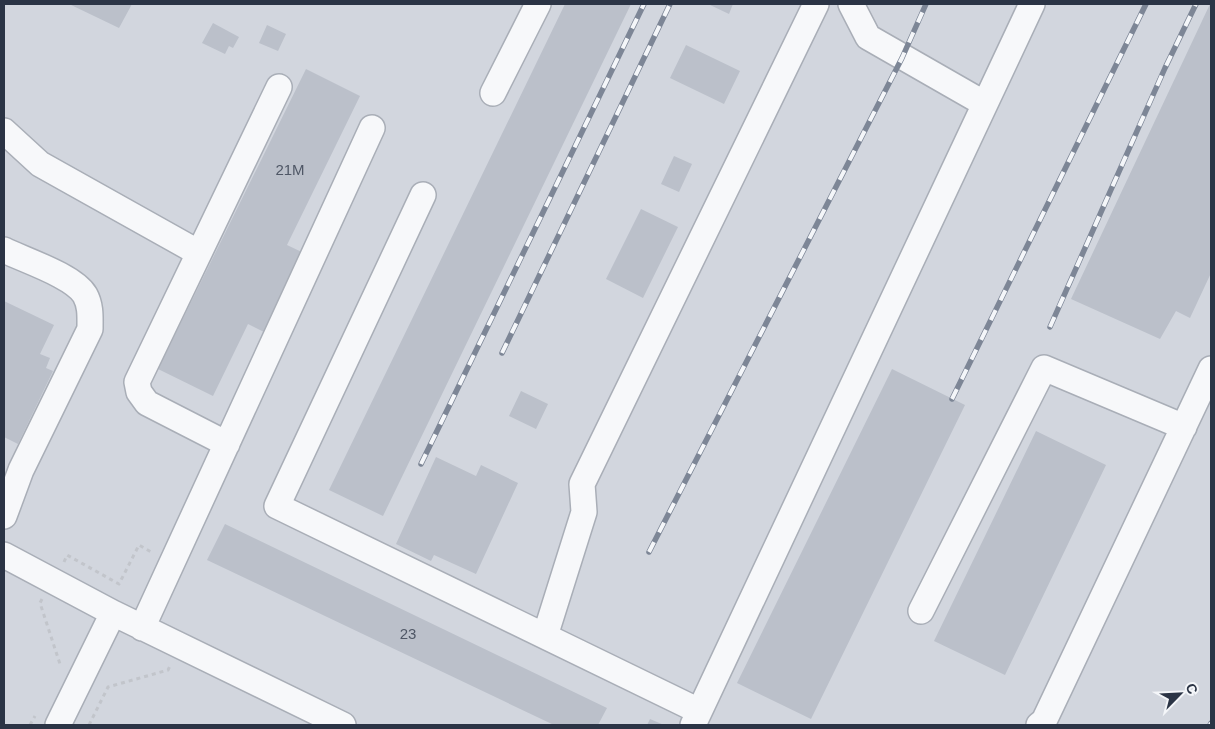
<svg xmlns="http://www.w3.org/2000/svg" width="1215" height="729" viewBox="0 0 1215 729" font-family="Helvetica,sans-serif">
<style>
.built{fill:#d2d6de}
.building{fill:#bbc0ca}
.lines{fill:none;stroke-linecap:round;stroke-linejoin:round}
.minor-casing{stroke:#a9aeb7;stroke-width:28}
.path{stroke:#c2c5cb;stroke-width:3;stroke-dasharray:4 4;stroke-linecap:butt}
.minor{stroke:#f7f8fa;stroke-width:25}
.rail-casing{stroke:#7d8696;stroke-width:5.5}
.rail{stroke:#f4f6f9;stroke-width:4;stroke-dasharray:11;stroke-linecap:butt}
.labels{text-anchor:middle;stroke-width:4;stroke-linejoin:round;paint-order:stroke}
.number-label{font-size:15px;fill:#4f5766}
</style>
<rect width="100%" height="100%" fill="#e4e7ec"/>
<path class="built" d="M4,4H1211V725H4Z"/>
<path class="building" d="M69,4H132L119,28Z
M565,4H631L383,516L329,490Z
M708,4H733L729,14Z
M1210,4L1211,273L1190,318L1176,311L1160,339L1071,299Z
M213,23L239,37L233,48L229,46L225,54L202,43Z
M267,25L286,34L278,51L259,43Z
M686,45L740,71L724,104L670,78Z
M306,69L360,96L287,245L308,255L268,334L248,324L213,396L158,369Z
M674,156L692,164L679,192L661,184Z
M641,209L678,227L643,298L606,279Z
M4,301L54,325L40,354L50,358L46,368L53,371L18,444L4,437Z
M892,369L965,405L811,719L737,683Z
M521,391L548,404L536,429L509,416Z
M1036,431L1106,465L1005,675L934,641Z
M436,457L476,476L481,465L518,483L476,574L434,555L431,561L396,544Z
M225,524L607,708L598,725H554L207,560Z
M650,719L664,725H647Z"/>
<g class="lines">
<g class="minor-casing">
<path id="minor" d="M851,4L868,37L985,104
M493,93L538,4
M4,131L40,164L199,253
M423,195L277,506L699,711
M4,250C24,260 74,276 85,295C91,306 90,317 90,329L21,470L4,516
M227,444L147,403L139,392L137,382L279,87
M4,555L113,613L343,725
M921,611L1044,368L1184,427
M142,628L372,128
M545,636L584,512L582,484L816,4
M58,725L113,613
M693,725L1032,4
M1039,725L1044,721L1211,369"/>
</g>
<path class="path" d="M64,562L67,555L119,584L139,545L153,553
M42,599L40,603L60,664L63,665
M30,725L35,716
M89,725L108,687L168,670L170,666"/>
<use href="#minor" class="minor"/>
<g class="rail-casing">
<path id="rail" d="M1050,327L1165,68L1196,4
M502,353L670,4
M952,399L1146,4
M421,464L644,4
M649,552L902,58L926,4
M1210,725L1211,723"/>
</g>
<use href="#rail" class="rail"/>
</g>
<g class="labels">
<g class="number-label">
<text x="290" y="175">21М</text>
<text x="408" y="639">23</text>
</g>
</g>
<rect width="1215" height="729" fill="none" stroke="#2b3445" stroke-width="10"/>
<g transform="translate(1180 694) rotate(66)" stroke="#f4f6f9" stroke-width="4" paint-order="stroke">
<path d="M0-4L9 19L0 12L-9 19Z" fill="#2b3445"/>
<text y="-8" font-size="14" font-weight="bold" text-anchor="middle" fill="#2b3445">С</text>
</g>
</svg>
